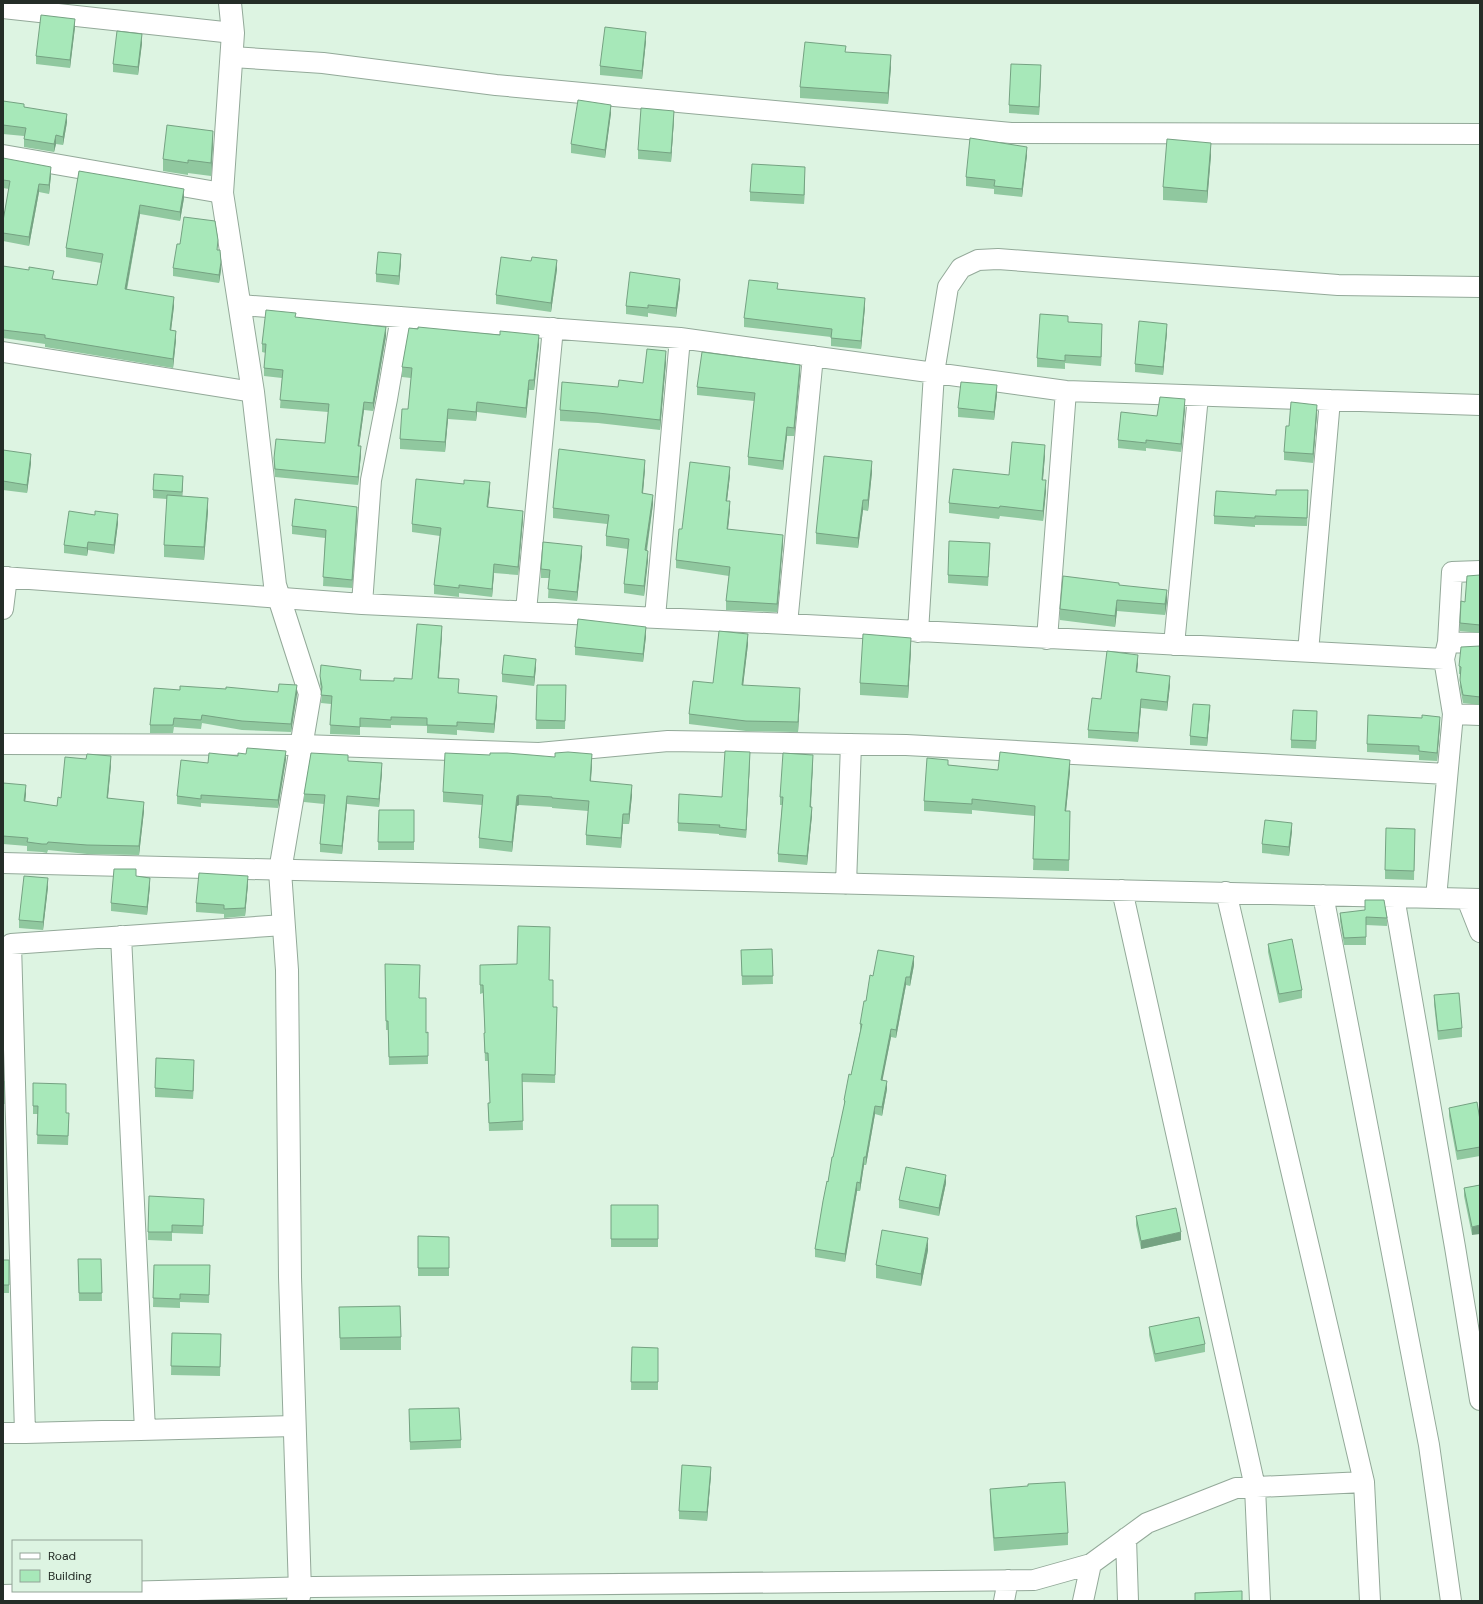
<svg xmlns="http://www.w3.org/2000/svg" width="1483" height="1604" viewBox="0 0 1483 1604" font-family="'DM Sans',sans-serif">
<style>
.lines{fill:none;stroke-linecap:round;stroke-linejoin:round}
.minor-casing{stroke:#93a999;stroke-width:22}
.tertiary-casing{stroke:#93a999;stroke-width:24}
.minor{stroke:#fff;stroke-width:20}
.tertiary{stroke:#fff;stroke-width:22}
.wall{fill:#90c89f}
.shaded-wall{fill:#75a282}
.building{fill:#a7e8b9;stroke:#75a282}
</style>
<rect width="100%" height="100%" fill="#ddf4e2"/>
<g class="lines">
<g class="minor-casing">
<path id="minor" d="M3,8L233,33
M232,57L323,63L496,85L1011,133L1480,134
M3,155L222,193
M240,305L680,338L1066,391L1480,405
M3,352L253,392
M3,577L362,604L787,624L1444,659
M362,604L371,480L387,399L401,317
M3,609L7,577
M526,611L553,328
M655,617L680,338
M787,624L813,356
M918,632L934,373L948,287L961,268L978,260L998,259L1338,285L1480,287
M1047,639L1066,391
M1448,642L1480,643
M1174,645L1198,396
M1308,652L1330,400
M1453,714L1480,715
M3,744L302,745L539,753L668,741L906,745L1447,774
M3,863L1480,899
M846,884L851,744
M1122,890L1255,1487L1260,1601
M1226,892L1364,1482L1370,1601
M1323,895L1429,1445L1451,1601
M1394,897L1455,1247L1480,1400
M1436,898L1453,714L1444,659L1448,642L1452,572L1480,571
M1467,899L1480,932
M284,925L11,944L25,1433L295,1426
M121,936L145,1430
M3,1433H25
M1126,1538L1128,1601
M3,1595L314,1587L1034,1580L1091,1564L1147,1523L1236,1488L1364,1482
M1004,1601L1008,1580
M1083,1601L1091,1564"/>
</g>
<g class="tertiary-casing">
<path id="tertiary" d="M230,3L233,33L222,193L253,392L275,585L310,694L280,871L287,970L290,1277L300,1591L298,1601"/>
</g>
<use href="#minor" class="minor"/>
<use href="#tertiary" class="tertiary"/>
</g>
<path class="wall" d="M75,27L70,68L36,64V56Z
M646,41L642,79L600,75V66Z
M142,43L138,75L113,72V64Z
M891,66L888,104L800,98V87Z
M1041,73L1039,115L1009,113V105Z
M3,101L24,107L67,122L63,145L56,144L54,152L24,147V136L3,134Z
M611,113L605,158L571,153V144Z
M674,119L671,162L638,159V150Z
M213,143L211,176L188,173V175L163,171V159Z
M1027,155L1022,197L994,194V189L966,186V177Z
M1211,155L1207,203L1163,200V187Z
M3,158L51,175L49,194L39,192L29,246L3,241V221L9,189L3,188Z
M79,171L184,198L180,221L140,214L127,290L174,306L171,330L176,340L173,368L45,347V344L3,338V266L54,279L97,285L101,263L66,257V248Z
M805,176L804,204L750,201V192Z
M218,250L221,270L219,283L173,276V268Z
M531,261L557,269L551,312L496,304V295Z
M401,262L399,285L376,282V274Z
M680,288L676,317L648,313V317L626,314V306Z
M778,289L865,307L861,349L831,346V337L744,327V318Z
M296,317L386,336L373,411L364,410L359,446L361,454L358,485L275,477L274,466V458L325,443L328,412L280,408L282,378L264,376V368L266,353L262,352V344Z
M1167,332L1163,375L1135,372V364Z
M1102,333L1101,366L1065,363V369L1037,367V358Z
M539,344L534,390H529L526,418L477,412L476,421L448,419L445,452L400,449V439L408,409L411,378L402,377V367Z
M666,362L660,430L598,423L560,421V410L618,387L643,383Z
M800,373L794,436H787L783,470L748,465V457L754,401L697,395V387Z
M997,394L994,420L958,417V408Z
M1185,408L1181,452L1146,448V451L1118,448V440L1157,416Z
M1317,413L1313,463L1284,460V452L1289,426Z
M3,450L31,463L27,493L3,490Z
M1045,455L1043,480L1046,491L1043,521L1000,516L999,519L949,513V503L1009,475Z
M645,469L643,493L653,504L647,551L648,560L644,596L624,593V584L628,549L606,546V536L607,524L553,518V508Z
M872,472L868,511L863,510L858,548L816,544V533Z
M730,475L727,501L730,510L728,529L783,543L777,612L726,610V601L729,576L676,568V560L682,529Z
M183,484L182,496L208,511L204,560L164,557V545L167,499L153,498V490Z
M490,491L488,507L523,519L518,575L494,573L492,597L459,593V597L434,594V585L440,536L412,532V524Z
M1308,499L1307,526L1255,525V527L1214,524V516Z
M357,515L352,588L323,586L325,538L292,534V526Z
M118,523L114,554L88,550L87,556L64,553V545Z
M990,551L988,586L948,583V575Z
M582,555L577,601L548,598L549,578H541V569Z
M1480,575V633L1460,631V623Z
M1119,585L1167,601L1165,615L1117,611L1115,627L1060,620V609Z
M442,635L439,678L459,693L497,704L494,733L457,730V735L427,733V726L391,725V728L360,727V735L330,734L331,704L321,703L322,692L320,684V676L361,680L394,681L412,679Z
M646,636L643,662L575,655V647Z
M748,644L743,685L800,698L798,732L746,731L689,724V714L713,683Z
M1480,646V705L1463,703L1460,687L1461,674H1459V666Z
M911,650L908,698L860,695V683Z
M1138,663L1137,672L1170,685L1167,711L1141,708L1138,742L1088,738V730L1101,699Z
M536,667L534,686L502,682V674Z
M537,685H566L565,729H536Z
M226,689L297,694L291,732L242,730L202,723L201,729L174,727L173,733H150V725L180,690Z
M1210,714L1207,746L1190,745V736Z
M1317,720L1316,749L1291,748V740Z
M1440,725L1437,761L1419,760V755L1367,752V744Z
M238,756L286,759L278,808L201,803V807L177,804V796L208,763Z
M750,760L746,838L719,835V834L678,831V823L722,797Z
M348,761L382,772L379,807L347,804L342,854L320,852V844L324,804L304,802V794Z
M813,763L811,807L812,815L807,865L778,862V854L782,805H780V797Z
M592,764L591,781L632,795L629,824H623L621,848L586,845V835L588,811L552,808V807L519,805L517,806L512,852L479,848V838L482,805L443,802V792Z
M111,765L108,798L144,811L139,855L87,854L48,850L47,853L42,852L27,851V846L3,844V783L26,794L25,802L57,806L61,798Z
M948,765L998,770L1070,771L1066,811L1070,821L1069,871L1033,870L1035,816L972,810V814L924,811V801Z
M379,810H414V850H378Z
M1415,829L1414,880L1385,879V870Z
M1292,831L1289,856L1262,853V844Z
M136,876L150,886L147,915L111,911V903Z
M248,884L245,916L224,918V914L196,912V903Z
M48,887L43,930L19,928V920Z
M1340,913L1387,918V926L1366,925V945H1344L1340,921Z
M1268,944L1302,990V998L1279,1003L1268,952Z
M772,949L773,984L742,985L741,950Z
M385,964L419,998L426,1033L428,1032V1064L389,1065L388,1030H386Z
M480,965L549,980L553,1007H557L555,1083L522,1082L523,1130L489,1131L488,1103H490L488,1061H485L484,1033H485L483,993L480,994Z
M914,965L910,986L906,985L896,1038L891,1037L882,1080L887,1089L882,1116L875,1114L866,1165H864L860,1191H857L845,1262L815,1257V1249L844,1107V1100L851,1075L860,1032V1024L866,1001L873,976Z
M1434,995L1462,1028V1037L1438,1040L1434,1004Z
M194,1068L193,1099L155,1097V1088Z
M3,1081L4,1104V1113H3Z
M33,1083L66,1113L69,1121L68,1145L37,1144L38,1114H33Z
M1449,1108L1480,1120V1156L1457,1160L1449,1116Z
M946,1183L939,1216L899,1208V1200Z
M1480,1185L1472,1235L1464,1196V1188Z
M611,1205H658V1247H611Z
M204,1207L203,1234L172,1233V1241L148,1240V1232Z
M1136,1216L1181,1240L1141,1249L1136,1225Z
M418,1236L449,1237V1276H418Z
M928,1250L921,1286L876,1278V1265Z
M78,1259H101L102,1301H79Z
M3,1260H9V1293H3Z
M154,1265L210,1273L209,1303L180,1302V1308L153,1307Z
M339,1307L401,1337V1350H340Z
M1149,1327L1205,1344V1352L1155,1362L1149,1335Z
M172,1333L221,1334L220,1376L171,1375Z
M632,1347L658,1348V1390H631Z
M409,1409L461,1440V1448L410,1450Z
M711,1475L707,1521L679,1519V1511Z
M990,1489L1068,1533V1545L994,1551L990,1502Z"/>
<path class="shaded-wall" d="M75,19V27L70,68V60Z
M646,32V41L642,79V71Z
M142,34V43L138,75V67Z
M891,55V66L888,104V93Z
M1041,65V73L1039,115V107Z
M611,105V113L605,158V150Z
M674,111V119L671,162V153Z
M67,114V122L63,145V137Z
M213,131V143L211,176V163Z
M56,135V144L54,152V144Z
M1211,143V155L1207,203V191Z
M1027,147V155L1022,197V189Z
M51,167V175L49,194V185Z
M805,167V176L804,204V195Z
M39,184V192L29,246V237Z
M184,189V198L180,221V212Z
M140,205V214L125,298V289Z
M401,254V262L399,285V276Z
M557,260V269L551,312V303Z
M221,262V270L219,283V275Z
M680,279V288L676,317V308Z
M174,297V306L170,339V330Z
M865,298V307L861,349V341Z
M1102,324V333L1101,366V357Z
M1167,324V332L1163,375V367Z
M386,327V336L373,411V403Z
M176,331V340L173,368V359Z
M539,335V344L534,390V380Z
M666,351V362L660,430V420Z
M800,365V373L794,436V428Z
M529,380V390L526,418V408Z
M997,385V394L994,420V412Z
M1185,399V408L1181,452V444Z
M364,402V410L358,454V446Z
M477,402V412L476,421V412Z
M1317,405V413L1313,463V454Z
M448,409V419L445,452V442Z
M787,427V436L783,470V461Z
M1045,445V455L1042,490V480Z
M361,446V454L358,485V477Z
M31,454V463L27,493V485Z
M645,460V469L642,503V493Z
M872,461V472L868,511V500Z
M730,467V475L726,509V501Z
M183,476V484L182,500V492Z
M1046,480V491L1043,521V511Z
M490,482V491L487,515V507Z
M653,495V504L645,560V550Z
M208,498V511L204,560V547Z
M863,500V510L858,548V538Z
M730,501V510L727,538V529Z
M357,507V515L352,588V580Z
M523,511V519L518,575V567Z
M118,514V523L114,554V545Z
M783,535V543L777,612V604Z
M88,542V550L87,556V548Z
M582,546V555L577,601V592Z
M648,551V560L644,596V586Z
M494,564V573L492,597V589Z
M1167,590V601L1165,615V604Z
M1117,600V611L1115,627V616Z
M442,626V635L438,687V678Z
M646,627V636L643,662V654Z
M748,634V644L742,695V685Z
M911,638V650L908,698V686Z
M1138,655V663L1136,680V672Z
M536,659V667L534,686V677Z
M1170,676V685L1167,711V702Z
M297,685V694L291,732V724Z
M800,688V698L798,732V722Z
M497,696V704L494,733V724Z
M1141,699V708L1138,742V733Z
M1210,705V714L1207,746V738Z
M1440,717V725L1437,761V753Z
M286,751V759L278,808V800Z
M750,752V760L746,838V830Z
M592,754V764L590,791V781Z
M813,755V763L810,815V807Z
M111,756V765L107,806V798Z
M1070,760V771L1065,821V811Z
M382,763V772L379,807V799Z
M26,785V794L24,810V801Z
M632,785V795L629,824V814Z
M519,795V805L517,806L512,852V842L517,796Z
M347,796V804L342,854V846Z
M144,802V811L139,855V846Z
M812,807V815L807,865V856Z
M623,814V824L621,848V838Z
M1292,823V831L1289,856V847Z
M248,876V884L245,916V908Z
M48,878V887L43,930V922Z
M150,878V886L147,915V907Z
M914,956V965L910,986V977Z
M906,977V985L896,1038V1030Z
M891,1029V1037L881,1088V1080L884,1064Z
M194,1060V1068L193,1099V1091Z
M887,1081V1089L882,1116V1107Z
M875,1106V1114L866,1165V1157Z
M864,1157V1165L860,1191V1183Z
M946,1175V1183L939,1216V1208Z
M857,1182V1191L845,1262V1254Z
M1480,1225V1234L1472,1235V1227Z
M1181,1232V1240L1141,1249V1241Z
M928,1238V1250L921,1286V1274Z
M711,1467V1475L707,1521V1512Z"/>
<path class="building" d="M41,15L75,19L70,60L36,56Z
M605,27L646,32L642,71L600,66Z
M117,31L142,34L138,67L113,64Z
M805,42L846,46L845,52L891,55L888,93L800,87Z
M1011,64L1041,65L1039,107L1009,105Z
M578,100L611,105L605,150L571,144Z
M3,101L24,104V107L67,114L63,137L56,135L54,144L24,139L26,128L3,125Z
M641,108L674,111L671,153L638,150Z
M167,125L213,131L211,163L188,160V163L163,159Z
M970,138L1027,147L1022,189L994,186L995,180L966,177Z
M1167,139L1211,143L1207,191L1163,187Z
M3,158L51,167L49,185L39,184L29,237L3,233V221L10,181L3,180Z
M752,164L805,167L804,195L750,192Z
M79,171L184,189L180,212L140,205L125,289L174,297L170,330L176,331L173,359L45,338V335L3,330V266L29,270V267L54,271L52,279L97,285L103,254L66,248Z
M184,217L215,221L218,240L217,250H220L221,262L219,275L173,268L177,244H180Z
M378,252L401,254L399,276L376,274Z
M501,257L531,261L532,257L557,260L551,303L496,295Z
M630,272L680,279L676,308L648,305V308L626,306Z
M749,280L778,283L777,289L865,298L861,341L831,338L832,329L744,318Z
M266,310L296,313L295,317L386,327L373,403L364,402L358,446H361L358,477L275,469L274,458L276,439L325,443L329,404L280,400L283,370L264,368L266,344H262Z
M1040,314L1068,316V322L1102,324L1101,357L1065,355V361L1037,358Z
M1139,321L1167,324L1163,367L1135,364Z
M418,327L500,335V331L539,335L534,380H529L526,408L477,402L476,412L448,409L445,442L400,439L402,409H408L412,368L402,367L409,328L418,329Z
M647,349L666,351L660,420L598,413L560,410L562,382L618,387L619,380L643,383Z
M702,352L800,365L794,428L787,427L783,461L748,457L755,393L697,387Z
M961,382L997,385L994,412L958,408Z
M1160,397L1185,399L1181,444L1146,440V443L1118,440L1121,412L1157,416Z
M1291,402L1317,405L1313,454L1284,452L1286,426H1289Z
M1012,442L1045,445L1042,480H1046L1043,511L1000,506L999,508L949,503L953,469L1009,475Z
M559,449L645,460L642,493L653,495L645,550L648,551L644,586L624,584L629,539L606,536L609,515L553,508Z
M3,450L31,454L27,485L3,481Z
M824,456L872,461L868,500H863L858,538L816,533Z
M690,462L730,467L726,501H730L727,529L783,535L777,604L726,601L730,567L676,560L679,529H682Z
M154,474L183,476L182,492L153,490Z
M416,479L464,484V480L490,482L487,507L523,511L518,567L494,564L492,589L459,585V588L434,585L441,528L412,524Z
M1276,490H1308L1307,518L1255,516V518L1214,516L1216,491L1276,495Z
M167,495L208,498L204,547L164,545Z
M295,499L357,507L352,580L323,577L326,530L292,526Z
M69,511L95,515V511L118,514L114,545L88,542L87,548L64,545Z
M949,541L990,543L988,577L948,575Z
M543,542L582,546L577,592L548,589L550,570L541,569Z
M1480,575V625L1460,623L1461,601L1465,602L1467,576Z
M1063,576L1119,583V585L1167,590L1165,604L1117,600L1115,616L1060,609Z
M578,619L646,627L643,654L575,647Z
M417,624L442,626L438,678L459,679L458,693L497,696L494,724L457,722V726L427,725V718L391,717V720L360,718V727L330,725L332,696L321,695L322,687L320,676L321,665L361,670L360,680L394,681V678L412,679Z
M719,631L748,634L742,685L800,688L798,722L746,721L689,714L693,681L713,683Z
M863,634L911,638L908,686L860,683Z
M1480,646V697L1463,695L1460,680L1461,667L1459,666L1461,647Z
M1107,651L1138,655L1136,672L1170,676L1167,702L1141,699L1138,733L1088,730L1092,698L1101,699Z
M504,655L536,659L534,677L502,674Z
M279,684L297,685L291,724L242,721L202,715L201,720L174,718L173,725H150L154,688L180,690V686L226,689V687L278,692Z
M537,685H566L565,721L536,720Z
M1193,704L1210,705L1207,738L1190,736Z
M1293,710L1317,711L1316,741L1291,740Z
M1368,715L1422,718V715L1440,717L1437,753L1419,751V746L1367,744Z
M247,748L286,751L278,800L201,795V799L177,796L181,760L208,763L209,753L238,756V753L246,754Z
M725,751L750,752L746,830L719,827L720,825L678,823L679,794L722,797Z
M568,752L592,754L590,781L632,785L629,814H623L621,838L586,835L589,801L552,798V797L519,795L517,796L512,842L479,838L483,795L443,792L445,753L490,755V753H507L555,757V753Z
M1000,752L1070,760L1065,811H1070L1069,860L1033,859L1035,806L972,799V804L924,801L927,758L948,760V765L998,770Z
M311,753L348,755V761L382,763L379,799L347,796L342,846L320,844L325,795L304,794Z
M783,753L813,755L810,807H812L807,856L778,854L783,797H780Z
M87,754L111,756L107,798L144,802L139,846L87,845L48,842L47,844H42L27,842L28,838L3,836V783L26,785L24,801L57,806L58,797L61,798L65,757L86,759Z
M379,810H414V842H378Z
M1265,820L1292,823L1289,847L1262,844Z
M1386,828L1415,829L1414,871L1385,870Z
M114,869H136V876L150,878L147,907L111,903Z
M199,873L248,876L245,908L224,909V905L196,903Z
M24,876L48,878L43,922L19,920Z
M1365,900H1384L1387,918L1366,917V937L1344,938L1340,913L1365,910Z
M518,926L550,927L549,980H553V1007H557L555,1075L522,1074L523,1121L489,1123L488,1103H490L488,1053H485L484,1033H485L483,985H480V965L517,964Z
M1292,939L1302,990L1279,994L1268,944Z
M772,949L773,976H742L741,950Z
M878,950L914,956L910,977H906L896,1030L891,1029L881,1080L887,1081L882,1107L875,1106L866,1157H864L860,1183L857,1182L845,1254L815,1249L823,1201L827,1181L828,1182L832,1157H833L845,1101L844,1100L849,1074L851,1075L862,1024H860L864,1001H866L870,975L873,976Z
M385,964L420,965L419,998H426V1033L428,1032V1056L389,1057L388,1021H386Z
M1459,993L1462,1028L1438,1031L1434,995Z
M156,1058L194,1060L193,1091L155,1088Z
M3,1081H4V1104H3Z
M33,1083L66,1084V1113H69L68,1136L37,1135L38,1106H33Z
M1477,1102L1480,1120V1147L1457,1151L1449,1108Z
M906,1167L946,1175L939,1208L899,1200Z
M1480,1185V1225L1472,1227L1464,1188Z
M149,1196L204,1199L203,1226L172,1225V1232H148Z
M611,1205H658V1239H611Z
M1176,1208L1181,1232L1141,1241L1136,1216Z
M882,1230L928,1238L921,1274L876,1265Z
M418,1236L449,1237V1268H418Z
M78,1259H101L102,1293H79Z
M3,1260H9V1285H3Z
M154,1265H210L209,1295L180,1294V1299L153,1298Z
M400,1306L401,1337L340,1338L339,1307Z
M1199,1317L1205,1344L1155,1354L1149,1327Z
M172,1333L221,1334L220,1367L171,1366Z
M632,1347L658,1348V1382H631Z
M459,1408L461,1440L410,1442L409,1409Z
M682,1465L711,1467L707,1512L679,1511Z
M1065,1482L1068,1533L994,1538L990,1489L1028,1486V1484Z
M1242,1591V1601H1195V1593Z"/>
<rect width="1483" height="1604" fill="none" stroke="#242d27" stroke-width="8"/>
<rect x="12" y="1540" width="130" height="52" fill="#ddf4e2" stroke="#93a497"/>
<rect x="20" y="1553" width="20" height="6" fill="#ffffff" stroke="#93a497"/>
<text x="48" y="1560" font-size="12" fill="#242d27">Road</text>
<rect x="20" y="1570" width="20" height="12" fill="#a7e8b9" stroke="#93a497"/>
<text x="48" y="1580" font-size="12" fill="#242d27">Building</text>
</svg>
